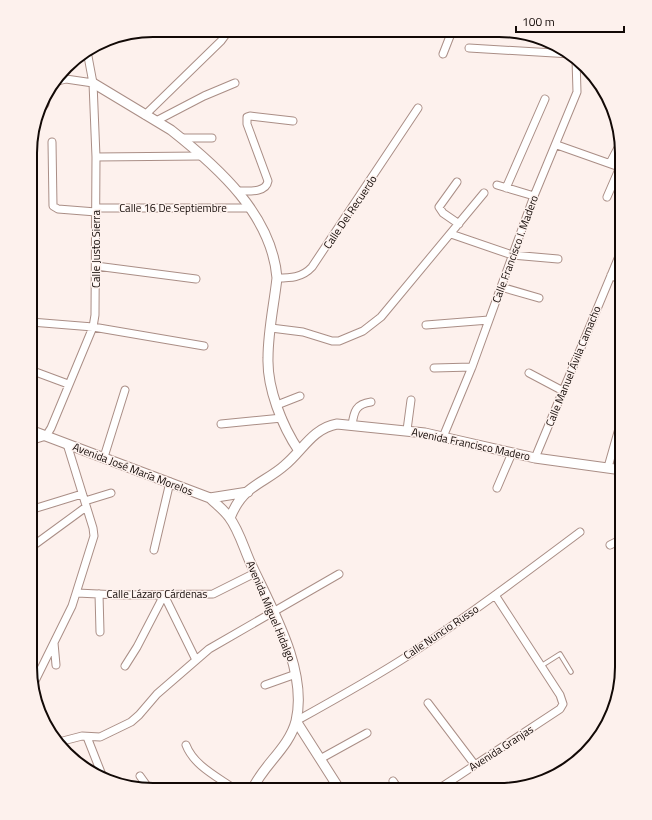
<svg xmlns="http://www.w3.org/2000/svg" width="652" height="820" viewBox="0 0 652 820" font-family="'Titillium Web',sans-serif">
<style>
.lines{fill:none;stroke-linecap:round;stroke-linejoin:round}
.service-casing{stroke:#aa8e86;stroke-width:5.5}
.minor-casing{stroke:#aa8e86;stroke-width:9}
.tertiary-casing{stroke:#aa8e86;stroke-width:11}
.service{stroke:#fff;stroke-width:3.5}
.minor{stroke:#fff;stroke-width:7}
.tertiary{stroke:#fff;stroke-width:9}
.labels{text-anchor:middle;stroke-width:3;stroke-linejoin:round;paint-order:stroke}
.street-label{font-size:11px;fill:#120906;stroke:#fdf1ed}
.rim{fill:none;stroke:#120906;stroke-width:2}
</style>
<rect width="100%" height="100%" fill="#fdf1ed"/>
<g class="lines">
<g class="service-casing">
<path id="service" d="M541,666L560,654L571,672"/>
</g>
<g class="minor-casing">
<path id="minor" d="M469,48L571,54
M443,54L452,31
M54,82L66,79L93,83
M39,112L45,104V94
M145,115L221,41L229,30
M156,121L204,96L235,83
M182,138H212
M52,142L53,206L58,209L96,212
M557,145L622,168
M96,157L201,156
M610,163L620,144
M457,182L439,207L443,213L459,224
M497,185L534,196
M506,188L545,99
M238,191C248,191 266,193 268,181L247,124V117L250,116L293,121
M607,197L620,167
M97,208H249
M451,234L512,255L558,259
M96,266L196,279
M611,275L622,281
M277,278C290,278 302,278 312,267L418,108
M501,287L539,298
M31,322L93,327L204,346
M426,325L489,320
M271,328L303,332L332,341H339L363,331L381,317L484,193
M434,368L472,367
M33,371L68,384
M529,373L563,391
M277,405L300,396
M221,424L282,418
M352,425C354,411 356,404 371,402
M407,430L411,400
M443,437L472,367L534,196L577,92L576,59
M30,441L46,436L51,428L93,327L95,315L96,157L93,83L87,51
M104,457L125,390
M535,458L622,249
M608,467L622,418
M497,488L512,453
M85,501L111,493
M30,510L82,494
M610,545L622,539
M30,548L86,507
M154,550L170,482
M77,593L119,595L213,594L255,573
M99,594L100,632
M164,595L196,660
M54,643L56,665
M125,666L137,647L164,595
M34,683L72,606L94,536L93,528L67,444
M265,685L296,674
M428,703L475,765
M296,721C334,700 372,679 409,655C468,616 524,574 580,532
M87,737L102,775
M59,742L82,736L100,737L131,722L139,715L157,694L209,649L339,574
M186,745C194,766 218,777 236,790
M320,759L367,733
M140,776L150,790
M393,781L399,790
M242,790L253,786
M437,790L560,709L563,704L560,695L495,595"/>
</g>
<g class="tertiary-casing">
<path id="tertiary" d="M93,83L171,130C218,167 272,215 277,278C274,305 268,331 268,358C267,388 282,426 299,451
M30,430L210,498C216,504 224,510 229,517C239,530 244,549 251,564C272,609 308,671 296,721C289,748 263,765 252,790
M210,498L248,492
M230,518C234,508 239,499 247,492C258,482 273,476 285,465C302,451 313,428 337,424L425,433L535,458L622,470
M296,721L340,790"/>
</g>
<use href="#service" class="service"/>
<use href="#minor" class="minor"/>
<use href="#tertiary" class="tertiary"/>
</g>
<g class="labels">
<g class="street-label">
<text x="173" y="212">Calle 16 De Septiembre</text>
<text transform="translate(350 212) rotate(-56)" y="4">Calle Del Recuerdo</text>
<text transform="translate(96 249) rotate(-90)" y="4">Calle Justo Sierra</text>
<text transform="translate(515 249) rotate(-70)" y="4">Calle Francisco I. Madero</text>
<text transform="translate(573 366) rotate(-68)" y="4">Calle Manuel Ávila Camacho</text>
<text transform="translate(471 444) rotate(12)" y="4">Avenida Francisco Madero</text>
<text transform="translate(133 469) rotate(21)" y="4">Avenida José María Morelos</text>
<text x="157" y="598">Calle Lázaro Cárdenas</text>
<text transform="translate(271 611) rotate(67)" y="4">Avenida Miguel Hidalgo</text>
<text transform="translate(441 632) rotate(-34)" y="4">Calle Nuncio Russo</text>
<text transform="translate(501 748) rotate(-33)" y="4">Avenida Granjas</text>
</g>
</g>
<path d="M0 0H652V820H0ZM153 37H499A116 116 0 0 1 615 153V667A116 116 0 0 1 499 783H153A116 116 0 0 1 37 667V153A116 116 0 0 1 153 37Z" fill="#fdf1ed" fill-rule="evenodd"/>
<path class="rim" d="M153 37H499A116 116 0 0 1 615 153V667A116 116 0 0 1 499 783H153A116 116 0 0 1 37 667V153A116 116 0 0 1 153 37Z"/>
<path d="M516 26v6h108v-6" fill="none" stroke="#120906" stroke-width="2"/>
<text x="522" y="26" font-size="12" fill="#120906" stroke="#fdf1ed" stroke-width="3" paint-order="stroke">100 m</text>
</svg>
